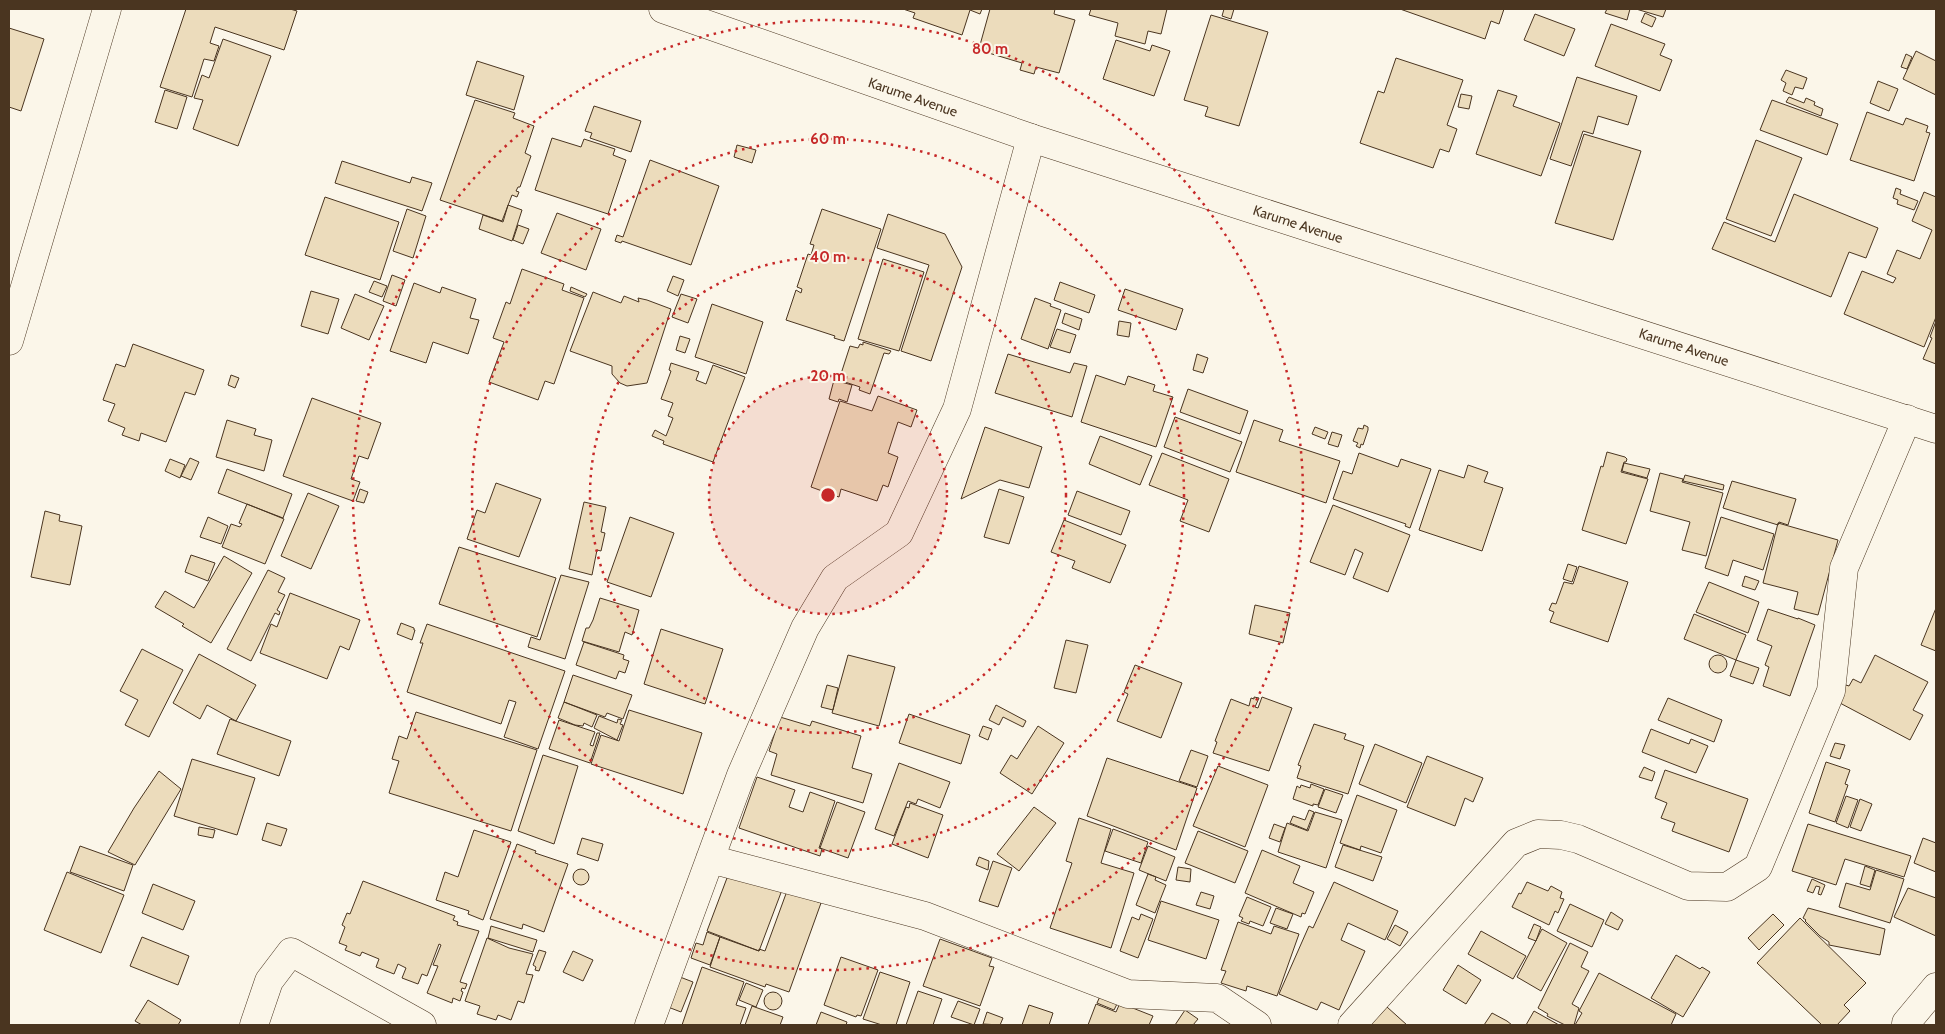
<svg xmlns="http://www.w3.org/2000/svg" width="1945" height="1034" viewBox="0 0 1945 1034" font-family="Cabin,sans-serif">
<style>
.building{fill:#ecdcbc;stroke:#4a3520}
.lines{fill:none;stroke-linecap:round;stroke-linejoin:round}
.minor-casing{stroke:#4a3520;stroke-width:29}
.secondary-casing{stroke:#4a3520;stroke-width:29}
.minor{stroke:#fbf6e9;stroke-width:28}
.secondary{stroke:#fbf6e9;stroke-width:28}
.ring{fill:none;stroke:#c62828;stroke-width:2.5;stroke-dasharray:2.5 5}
.labels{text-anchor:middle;stroke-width:4;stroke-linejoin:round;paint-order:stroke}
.street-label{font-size:14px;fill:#4a3520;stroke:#fbf6e9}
.centre{fill:#c62828;stroke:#fbf6e9;stroke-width:2.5}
.ring-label{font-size:15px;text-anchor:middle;font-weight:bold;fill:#c62828;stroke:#fbf6e9;stroke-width:4;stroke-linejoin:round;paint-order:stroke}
</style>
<rect width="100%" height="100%" fill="#fbf6e9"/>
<path class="building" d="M186,9H290L297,11L284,50L215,27L210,43L219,46L214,61L204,59L192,97L160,87Z
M903,9H982L980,14L970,10L962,35L913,18L915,13Z
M990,9H1055L1054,14L1075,20L1059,73L1036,67L1034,74L1020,70L1022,63L982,51L983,46L980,45Z
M1091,9H1167L1161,34L1148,31L1145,44L1115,36L1118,23L1089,15Z
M1224,9H1234L1231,19L1222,16Z
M1400,9H1504L1499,24L1491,21L1485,39Z
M1607,9H1630L1627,20L1605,13Z
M1636,9H1666L1663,17Z
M1645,13L1656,18L1652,27L1641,22Z
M1535,14L1575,29L1564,56L1524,40Z
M1211,15L1268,32L1239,126L1205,116L1208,107L1184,100Z
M1611,24L1665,44L1660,55L1672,60L1660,91L1595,66Z
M9,28L44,39L21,111L9,107Z
M223,39L271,56L238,146L193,129L203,100L194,98L202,75L209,78Z
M1116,40L1150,51L1152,45L1170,51L1154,96L1103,79Z
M1916,51L1936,61V95L1903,79Z
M1906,54L1912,57L1907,69L1901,67Z
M1396,58L1463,80L1447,125L1457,129L1449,152L1440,149L1433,168L1360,143L1378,91L1384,93Z
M477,61L524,76L514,110L466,95Z
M1786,70L1807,78L1803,89L1795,87L1792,95L1783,91L1786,83L1781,80Z
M1577,77L1637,96L1628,125L1598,116L1593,134L1583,131L1571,166L1550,159Z
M1878,81L1898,89L1889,111L1870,103Z
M165,90L187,97L177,129L155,122Z
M1498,90L1517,96L1513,106L1560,123L1541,176L1476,154Z
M1461,94L1472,96L1469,109L1458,107Z
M1789,97L1804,103L1806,98L1815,102L1814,105L1823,109L1821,116L1786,102Z
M475,100L515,113L513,118L534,126L525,153L531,156L520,187H518L516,191L519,192L517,197L512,195L502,221L440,200Z
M1772,100L1838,124L1827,155L1760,130Z
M594,106L641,121L631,152L590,138L592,133L585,131Z
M1867,112L1903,125L1906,118L1928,126L1926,132L1930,133L1914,181L1850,160Z
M1584,134L1641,151L1613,240L1555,223Z
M552,138L581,147L584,139L615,149L613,155L626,160L608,214L535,190Z
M1756,140L1802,158L1771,236L1726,219Z
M737,145L756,150L752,163L734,157Z
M650,160L719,186L691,265L622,241L621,243L615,241L617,235L623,237Z
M342,161L410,183L412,177L432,183L422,211L335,183Z
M1896,188L1901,190L1900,194L1918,201L1914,210L1897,204L1898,200L1893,198Z
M1924,192L1936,197V317L1924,347L1844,314L1862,271L1893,283L1896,278L1887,274L1897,250L1920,259L1932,230L1912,221Z
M1794,194L1878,228L1866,258L1849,252L1831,297L1712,249L1724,222L1775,242Z
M325,197L399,222L380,280L305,255Z
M508,205L522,210L512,241L479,229L483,215L503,222Z
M407,209L426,216L413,258L393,251Z
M822,209L881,229L844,341L834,338L835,336L786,320L796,290L801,293L802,289L797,287L808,254L811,255L814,245L810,244Z
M557,213L601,229L586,270L541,253Z
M888,214L945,234L962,267L931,361L901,351L929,265L877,248Z
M518,225L529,229L523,244L513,240Z
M883,259L924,272L899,351L858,339Z
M522,269L564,284L562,290L584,298L554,384L545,381L538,400L489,382L504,342L493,338L506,302L510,304Z
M392,275L405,280L396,306L383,301Z
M673,276L684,280L678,296L667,291Z
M374,281L387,286L382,297L369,292Z
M1060,282L1095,295L1089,313L1054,300Z
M414,283L440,293L442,287L476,299L470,318L479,320L468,354L433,342L426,363L390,351Z
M571,287L587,294L585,297L570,291Z
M1125,289L1183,309L1176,330L1118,310Z
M311,291L339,299L328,334L301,326Z
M593,292L621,303L624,296L639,302L638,298L647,300L671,309L647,383L627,386L620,383L612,374V366L570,351Z
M355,294L384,306L369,340L341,328Z
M681,294L697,299L688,323L672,317Z
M1035,298L1051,304L1050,306L1061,310L1048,349L1021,339Z
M712,304L763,322L746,374L695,357Z
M1065,313L1082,319L1079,330L1062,323Z
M1119,321L1131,323L1129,337L1117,335Z
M1936,321V364L1923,359L1932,338L1930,337Z
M1057,329L1076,335L1070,353L1050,347Z
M680,336L690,339L685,353L676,350Z
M863,342L891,351L889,354L884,353L870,394L859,390L860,387L839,380L850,346L858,348L860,344L863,345Z
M133,344L204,370L195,395L185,392L166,442L141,433L139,441L122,435L125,428L108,421L115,404L103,400L116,364L125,367Z
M1008,354L1070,373L1074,363L1087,366L1072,417L995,393Z
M1197,354L1208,358L1203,373L1193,370Z
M671,363L699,372L696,380L706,384L713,365L745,377L713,462L663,444L664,441L652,436L655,430L666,436L673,418L668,416L673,403L661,399L671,371L669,370Z
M231,375L239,378L235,388L228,385Z
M1096,375L1125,385L1128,376L1155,385L1153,391L1173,397L1156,447L1081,422Z
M834,380L852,385L847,402L839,399L838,402L829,399Z
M1188,389L1248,411L1240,434L1180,412Z
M878,396L917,410L911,427L898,422L888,453L898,457L888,487L883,485L877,501L841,489L839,497L811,487L840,401L872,411Z
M312,398L381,423L368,459L359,456L351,479L360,482L353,501L283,476Z
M1175,417L1242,442L1230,472L1164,447Z
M227,420L256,429L254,435L272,440L264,471L216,457Z
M1254,420L1283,430L1279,441L1340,461L1326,503L1236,472Z
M1364,425L1368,427V430L1363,445L1361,444L1360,448L1356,446L1358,443L1353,441L1358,428L1363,429Z
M985,427L1042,447L1029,488L1000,480L961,499Z
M1315,427L1328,432L1325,439L1312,434Z
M1332,432L1342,435L1338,447L1328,444Z
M1100,436L1152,456L1140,485L1089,464Z
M1607,452L1625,457L1627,459L1626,462H1624L1621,472L1648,479L1626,544L1582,530L1601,466L1603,467Z
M1162,453L1229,479L1209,532L1180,521L1188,500L1149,485Z
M1359,453L1398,467L1401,459L1431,469L1410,528L1405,526L1406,524L1333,499L1343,471L1352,474Z
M190,458L199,462L191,480L181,476Z
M170,459L185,465L180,478L165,471Z
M1624,463L1650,469L1647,478L1622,471Z
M1468,465L1488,472L1484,482L1503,488L1482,551L1419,530L1439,470L1464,478Z
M227,469L292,494L283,518L218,493Z
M1660,473L1683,479L1682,482L1723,493L1706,556L1682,550L1690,522L1650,511Z
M1685,475L1724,485L1723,490L1683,481Z
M1732,481L1796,499L1788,525L1779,522L1778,525L1723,508Z
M496,483L541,499L519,557L467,539L477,510L485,513Z
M360,489L368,492L364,503L356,501Z
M999,489L1024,497L1009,544L984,537Z
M1077,491L1130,511L1121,535L1068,515Z
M308,493L339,506L311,569L281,556Z
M584,502L606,507L601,532L605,533L601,551L597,550L592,575L569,569Z
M247,504L284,519L265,564L222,547L231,524L240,527L242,524L239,523Z
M1333,505L1410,535L1388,592L1353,578L1363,553L1355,549L1345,575L1310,562Z
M45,511L60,515L59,521L82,526L70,585L31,577Z
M208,517L228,526L221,544L200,537Z
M630,517L674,533L651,597L607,582Z
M1721,517L1774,534L1763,570L1733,560L1728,576L1705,568Z
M1064,520L1126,545L1110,583L1072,568L1075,561L1051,552Z
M1778,523L1838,540L1818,615L1794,609L1798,592L1763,583Z
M459,547L556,578L537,637L439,604Z
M191,555L215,563L208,581L185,572Z
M224,556L252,573L211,643L182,626L184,624L155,607L165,591L194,608Z
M1568,564L1577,567L1572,582L1563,579Z
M1579,566L1628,582L1608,642L1550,622L1554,612L1549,610L1552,603L1556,604L1564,582L1573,584Z
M268,570L285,578L278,592L285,595L277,610L280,612L279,615L275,613L251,661L227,649Z
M561,575L589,582L565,659L528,647L531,637L540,640Z
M1745,576L1759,581L1755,590L1742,586Z
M1709,582L1759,602L1748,633L1696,612Z
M290,593L360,620L349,650L340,646L327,679L260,653L271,624L277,627Z
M600,598L639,610L632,635L625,632L619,652L582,641L586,628H589L593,620Z
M1255,605L1290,613L1283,643L1249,634Z
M1936,608V651L1921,645Z
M1768,609L1798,619V618L1815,625L1790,696L1763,686L1769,667L1765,665L1772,646L1757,640Z
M1694,614L1746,635L1736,660L1684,639Z
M401,623L414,628V630H415L412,640L397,634Z
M427,624L565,671L538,749L504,737L516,702L509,700L501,724L407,692L423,643H420Z
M661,629L723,649L705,704L644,684Z
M1066,640L1088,645L1076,693L1054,688Z
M584,642L624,655L623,659L629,661L625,673L619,671L616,679L576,665Z
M142,649L183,670L149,737L125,725L138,700L120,691Z
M199,654L256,685L236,721L207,705L200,719L173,703Z
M1709 664a9 9 0 1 1 18 0a9 9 0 1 1-18 0Z
M848,655L895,667L879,726L832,713Z
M1875,655L1928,682L1913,710L1923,715L1910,740L1838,702L1846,685L1849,686L1853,679L1861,683Z
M1736,660L1759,668L1753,684L1730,676Z
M1135,665L1182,683L1161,738L1117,721L1128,694L1124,692Z
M573,675L632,695L623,719L607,713L605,717L564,702Z
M827,685L838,688L833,710L821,707Z
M1254,697L1259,698L1255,707L1258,708L1262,697L1292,708L1269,771L1213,753L1217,742L1215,741L1231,699L1249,706L1251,698L1254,699Z
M1668,698L1722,720L1714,742L1658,720Z
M564,702L597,715L592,727L584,723L583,726L575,725L558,718Z
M996,705L1026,721L1023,727L1003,717L999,725L989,720Z
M629,710L702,733L683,794L591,764L601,735L619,741Z
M416,712L537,750L511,831L389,793L399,761L392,759L399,736L407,739Z
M909,714L970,735L961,764L899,743Z
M599,716L617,723L618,719L622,720L620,724L623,725L617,740L594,728Z
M780,717L810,726L812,721L861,736L852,768L872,774L863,803L771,775L777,754L769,751Z
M230,719L291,741L279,776L217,754Z
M559,720L595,732L590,745L593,746L597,733H600L590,763L549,749Z
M1314,724L1346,734L1344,739L1364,746L1348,794L1297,778L1301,766L1298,765Z
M983,726L992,729L988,740L979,736Z
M1038,726L1064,743L1032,794L1000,773L1011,755L1017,759Z
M1651,729L1689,744L1691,739L1708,746L1696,773L1642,752Z
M1835,743L1845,745L1840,759L1830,756Z
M1375,744L1422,763L1406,803L1359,784Z
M1191,750L1208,756L1197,787L1179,781Z
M543,755L578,766L554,844L518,831Z
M1427,756L1483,778L1473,802L1465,798L1455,826L1407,807Z
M1107,758L1197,788L1176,850L1087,816Z
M192,759L255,778L237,835L174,816Z
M1826,762L1850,770L1845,784L1848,785L1835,822L1809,813Z
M899,763L950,782L940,808L918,799L916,804L908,801L894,836L875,829Z
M1218,766L1268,785L1245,847L1193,826Z
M1644,767L1655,772L1652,781L1639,777Z
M1665,770L1748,799L1729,852L1672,831L1675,823L1661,818L1667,803L1655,798Z
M159,771L181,789L135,865L108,852L134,808Z
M757,777L795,790L789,807L803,812L810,792L835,801L819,848L822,849L820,856L739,828Z
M1311,784L1324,789L1318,805L1313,804V806L1293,799L1297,786L1300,788L1301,785L1310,788Z
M1325,789L1343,795L1336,813L1318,807Z
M1357,795L1397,810L1381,853L1361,846L1360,850L1340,843Z
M1846,796L1858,800L1848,828L1836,823Z
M1860,799L1872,804L1861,831L1850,827Z
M837,802L865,812L848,858L820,848Z
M910,803L943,815L928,858L892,844L906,807L909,808Z
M1034,807L1056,823L1019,871L997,854Z
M1309,810L1314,812L1307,830L1290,823L1293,816L1305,820Z
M1315,812L1342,820L1326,868L1278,852L1287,823L1308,831Z
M1079,818L1111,829L1101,863L1134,873L1111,948L1050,928L1072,863L1066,861Z
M267,823L287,829L281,846L262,840Z
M1274,824L1285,828L1280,842L1269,838Z
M1808,824L1911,856L1904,877L1845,859L1836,885L1792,871Z
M199,827L215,830L213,838L198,835Z
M1113,829L1148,842L1141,863L1105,851Z
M474,830L511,842L483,920L468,914L469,911L436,900L445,872L458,877Z
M1198,831L1248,851L1235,883L1185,863Z
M582,838L603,844L598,861L577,854Z
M1923,838L1936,843V872L1914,863Z
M517,844L536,851L535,853L568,864L544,932L523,924L522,929L490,919Z
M1343,845L1382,857L1373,881L1335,867Z
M80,846L133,865L124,891L70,872Z
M1148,846L1175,857L1166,881L1139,870Z
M1262,850L1300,866L1293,883L1314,892L1305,914L1302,913L1301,917L1245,893Z
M979,857L989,861L988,870L976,865Z
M993,861L1012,868L998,907L979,901Z
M1865,866L1875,870L1870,887L1860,884Z
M1178,867L1191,869L1190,882L1176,880Z
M573 877a8 8 0 1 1 16 0a8 8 0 1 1-16 0Z
M730,870L782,890L759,951L707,931Z
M1876,870L1904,879L1890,923L1839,907L1846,883L1870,890Z
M67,872L124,895L101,953L44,930Z
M1148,874L1156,877L1155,880L1166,885L1155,913L1136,905Z
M1812,879L1825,885L1821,895L1818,894L1820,887L1816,886L1813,893L1807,891Z
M363,881L455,916L453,920L458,922L457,925L479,931L460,982L467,984L465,989L462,988L461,991L463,992L460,1001L453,998L452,1003L427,993L438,966L433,965L441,945L439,944L427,976L422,974L418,984L402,978L406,968L398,964L394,974L376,967L379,959L362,952L360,956L345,950L347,946L339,943L345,927L342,925L347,913L350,914Z
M1334,882L1398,911L1385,940L1348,923L1341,940L1365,951L1339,1010L1321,1002L1317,1010L1279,994L1309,926L1313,928Z
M1527,882L1548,891L1551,886L1562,892L1560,898L1564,899L1558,913L1555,911L1549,925L1512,907L1519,893L1521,894Z
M153,884L195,901L183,930L142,913Z
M1908,888L1936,898V936L1894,917Z
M787,891L821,903L789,992L766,984L765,987L710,967L720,937L759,951V949L765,951Z
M1201,892L1214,896L1210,909L1196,905Z
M1247,897L1271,907L1263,926L1250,921L1249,924L1241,921L1243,918L1239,916Z
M1161,901L1219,920L1206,959L1148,940Z
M1570,904L1604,920L1592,947L1557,931Z
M1276,908L1293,914L1287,929L1270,923Z
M1808,908L1885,929L1880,955L1829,945V942L1820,936L1805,921L1806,920L1803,918Z
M1611,912L1623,920L1618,930L1605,924Z
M1141,914L1153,919L1138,958L1120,951L1132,917L1139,920Z
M1773,914L1784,925L1759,950L1748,938Z
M1800,918L1866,983L1844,1005L1850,1011L1837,1025H1822L1757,963Z
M1238,922L1271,934L1274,926L1299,934L1277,996L1247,986L1246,991L1221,983L1226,971L1221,970Z
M1534,924L1541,927L1536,941L1528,938Z
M1395,925L1408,932L1400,946L1387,939Z
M491,926L537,940L533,952L488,938Z
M1542,929L1567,943L1541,991L1517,977Z
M1481,931L1526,956L1513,979L1468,954Z
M707,932L720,937L710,965L691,958L696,943L703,945Z
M142,937L189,956L178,985L130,966Z
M487,938L509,948L533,954L526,974L533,975L524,1003L518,1001L511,1020L498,1015L496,1020L477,1014L480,1006L465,1001Z
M940,939L992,958L989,966L994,967L980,1006L923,986Z
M1570,943L1588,952L1581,967L1589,971L1572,1004L1579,1008L1574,1025H1565L1547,1016L1548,1014L1538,1008Z
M539,950L546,952L539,971L535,970L536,967L533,965Z
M573,951L593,960L583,981L563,972Z
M1676,955L1700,969L1702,967L1710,972L1683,1017L1651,998Z
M841,957L878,970L861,1016L857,1015L856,1017L824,1005Z
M1458,965L1481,980L1466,1004L1443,990Z
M702,967L744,982L736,1005L746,1008L740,1025H682Z
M880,972L910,982L896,1025H882L863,1019Z
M1599,973L1676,1014L1671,1025H1575L1582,1013L1579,1011Z
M680,977L693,982L681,1012L668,1007Z
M746,983L763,990L756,1007L739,1000Z
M918,991L942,999L933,1025H906Z
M764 1001a9 9 0 1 1 18 0a9 9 0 1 1-18 0Z
M1101,994L1118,1002L1114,1010L1097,1003Z
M148,1000L181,1020L178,1025H142L135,1021Z
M958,1001L980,1009L974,1025L951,1017Z
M1120,1003L1153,1016L1149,1025H1088L1096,1004L1116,1012Z
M1029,1005L1053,1013L1049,1025H1022Z
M752,1006L783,1017L780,1025H745Z
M1387,1007L1407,1025H1370Z
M1185,1010L1198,1019L1193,1025H1175Z
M1534,1011L1559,1025H1526Z
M821,1012L847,1022L846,1025H816Z
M987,1012L1003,1018L1000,1025L983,1024Z
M1492,1013L1507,1021L1512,1025H1484Z"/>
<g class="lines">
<g class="minor-casing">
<path id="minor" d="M9,341L107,9
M710,859L925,916L1128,994L1217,998L1257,1025
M1906,1023L1936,987
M254,1025L269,981L291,952L422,1025
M649,1025L741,775L805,628L835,578L899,533L957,409L1031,138
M1352,1025L1516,843L1538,834L1561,835L1578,839L1688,886L1727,887L1758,867L1831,691L1844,568L1907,419"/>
</g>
<g class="secondary-casing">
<path id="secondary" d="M663,9L1031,138L1936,429"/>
</g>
<use href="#minor" class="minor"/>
<use href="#secondary" class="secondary"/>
</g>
<circle cx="828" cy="495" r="119" fill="#c62828" fill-opacity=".12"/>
<g class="ring">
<circle cx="828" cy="495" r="119"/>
<circle cx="828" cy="495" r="238"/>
<circle cx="828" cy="495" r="356"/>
<circle cx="828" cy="495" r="475"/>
</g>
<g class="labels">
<g class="street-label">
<text transform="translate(913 97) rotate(19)" y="5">Karume Avenue</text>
<text transform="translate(1298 224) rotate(18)" y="5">Karume Avenue</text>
<text transform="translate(1684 347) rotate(18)" y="5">Karume Avenue</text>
</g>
</g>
<circle cx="828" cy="495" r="8" class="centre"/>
<g class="ring-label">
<text x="990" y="54">80 m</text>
<text x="828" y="144">60 m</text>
<text x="828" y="262">40 m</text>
<text x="828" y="381">20 m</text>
</g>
<rect width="1945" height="1034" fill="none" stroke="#4a3520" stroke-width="20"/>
</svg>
